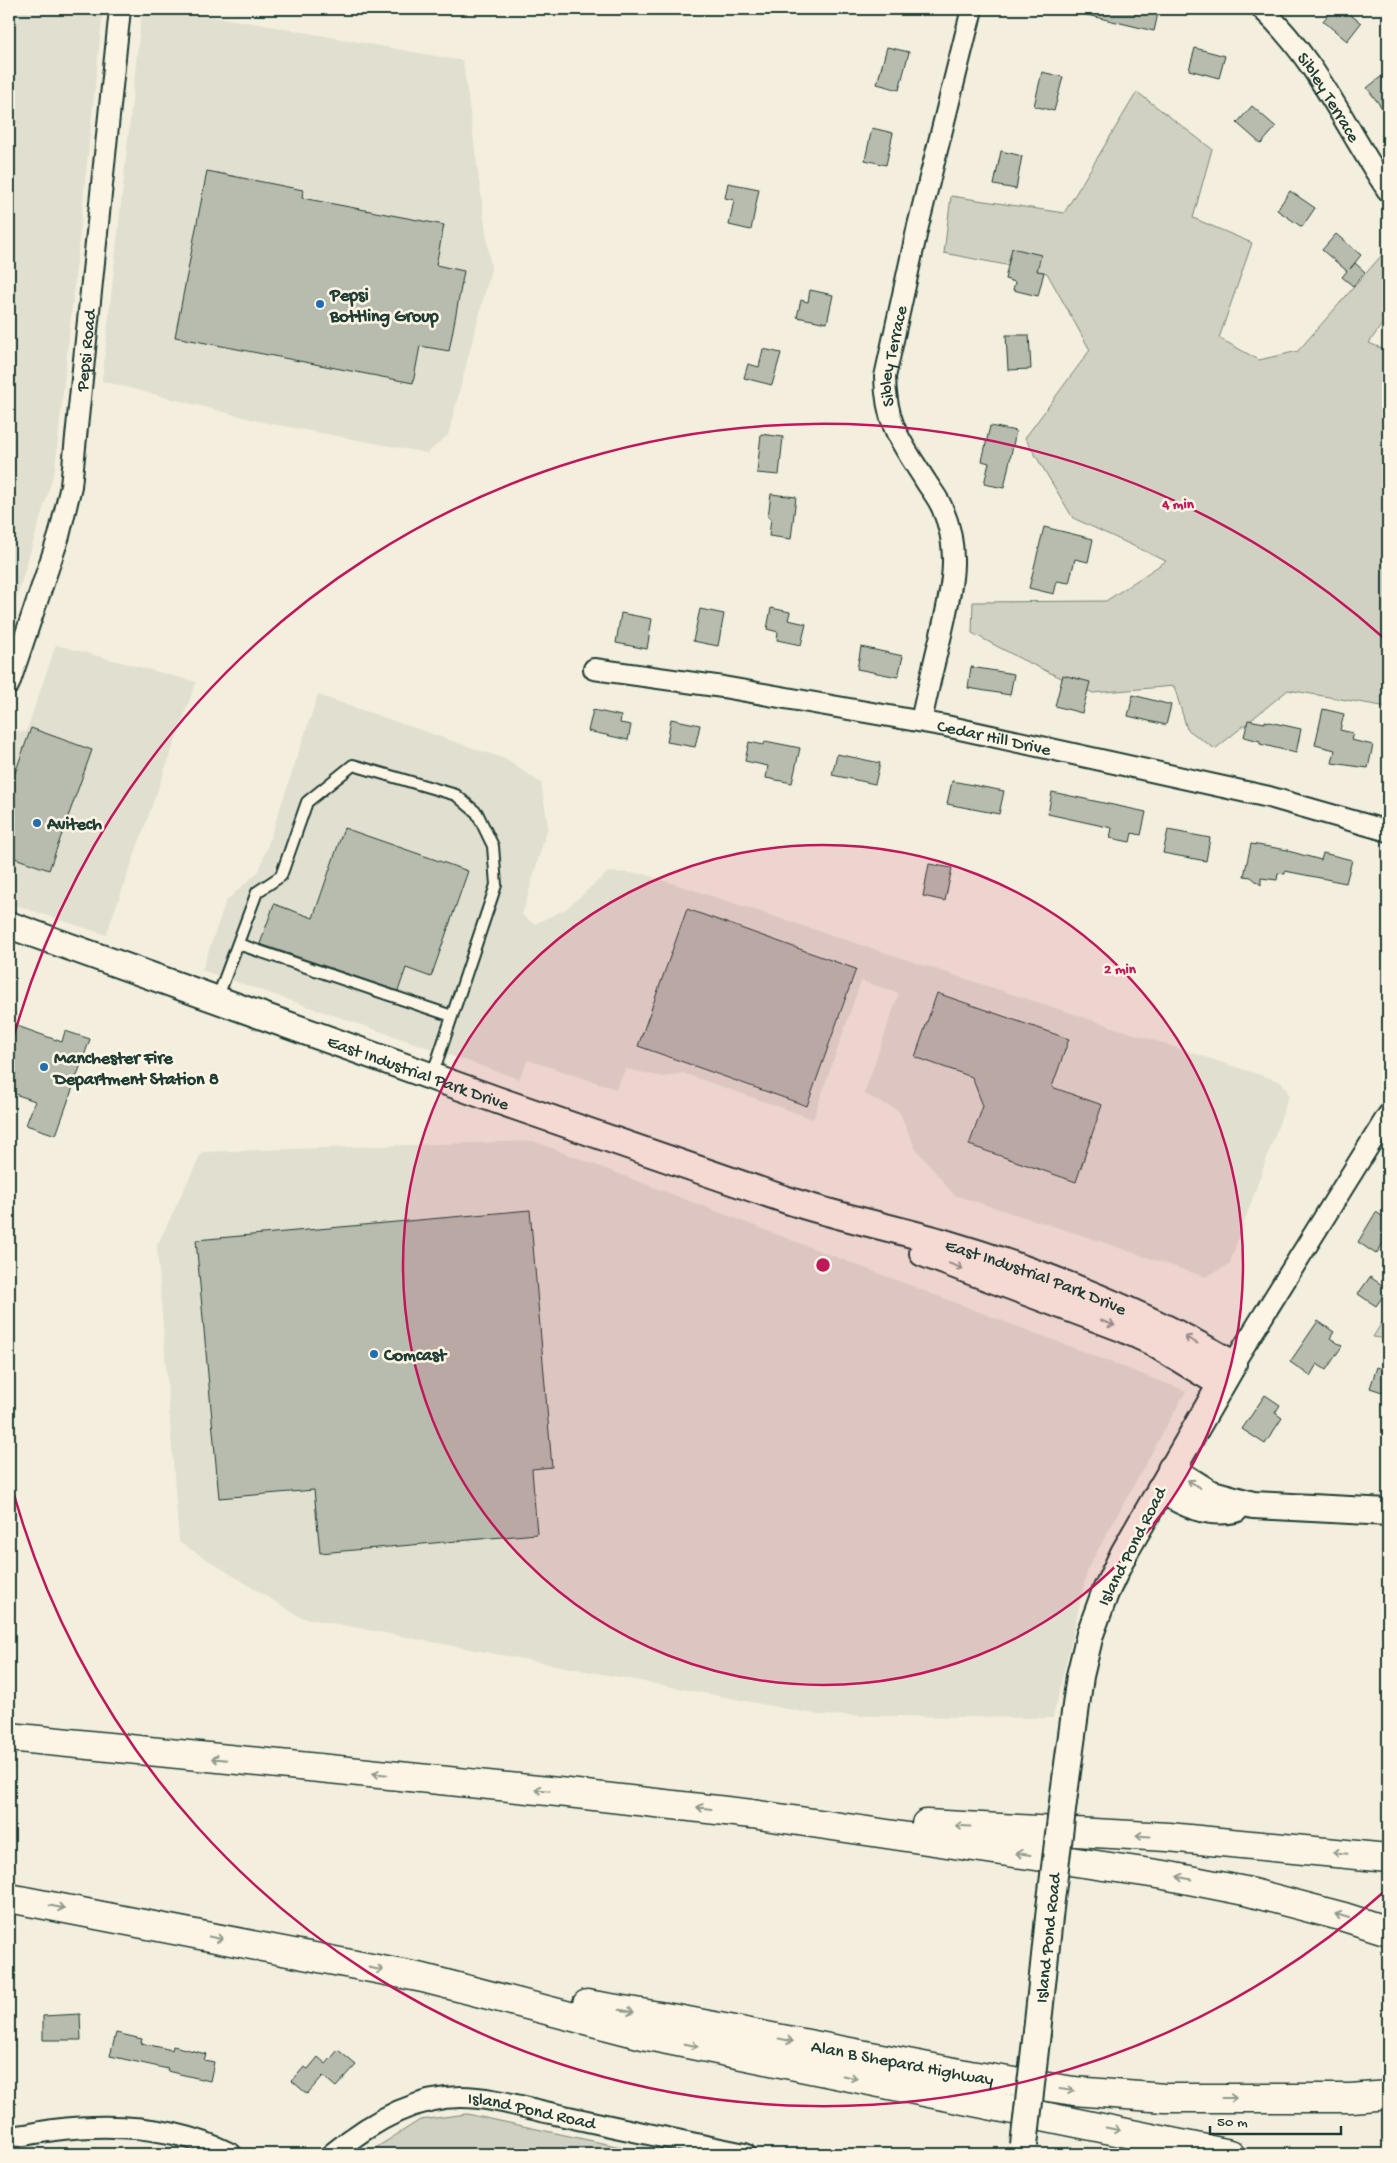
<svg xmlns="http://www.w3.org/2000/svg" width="1397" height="2163" viewBox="0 0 1397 2163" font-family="'Gochi Hand',sans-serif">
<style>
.built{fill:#e1dfd0}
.green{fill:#d0d1c2;stroke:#78877b}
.building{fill:#b8bcae;stroke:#1f3d34}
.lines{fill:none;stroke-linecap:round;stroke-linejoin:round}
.service-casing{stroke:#1f3d34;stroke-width:14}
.minor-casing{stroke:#1f3d34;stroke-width:24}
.tertiary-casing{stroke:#1f3d34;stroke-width:30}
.motorway-casing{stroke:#1f3d34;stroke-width:31}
.service{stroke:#fcf5e5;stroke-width:10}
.minor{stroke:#fcf5e5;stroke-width:20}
.tertiary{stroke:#fcf5e5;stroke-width:26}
.motorway{stroke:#fcf5e5;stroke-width:28}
.tertiary-bridge-casing{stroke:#1f3d34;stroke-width:30;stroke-linecap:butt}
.tertiary-bridge{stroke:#fcf5e5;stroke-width:26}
.oneway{stroke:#8e998c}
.ring{fill:none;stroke:#c2185b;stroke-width:2.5}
.poi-dot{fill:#1f6fb2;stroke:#fcf5e5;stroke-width:2}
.labels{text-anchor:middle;stroke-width:5;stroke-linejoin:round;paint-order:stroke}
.street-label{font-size:18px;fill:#1f3d34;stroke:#fcf5e5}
.poi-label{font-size:18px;font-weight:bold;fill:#1f3d34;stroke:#fcf5e5;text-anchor:start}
.centre{fill:#c2185b;stroke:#fcf5e5;stroke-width:2.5}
.ring-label{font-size:15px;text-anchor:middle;font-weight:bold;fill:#c2185b;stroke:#fcf5e5;stroke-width:5;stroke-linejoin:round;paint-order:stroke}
</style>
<rect width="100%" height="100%" fill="#f3eede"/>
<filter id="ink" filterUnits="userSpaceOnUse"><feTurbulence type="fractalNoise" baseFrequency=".02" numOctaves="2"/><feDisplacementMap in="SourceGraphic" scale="10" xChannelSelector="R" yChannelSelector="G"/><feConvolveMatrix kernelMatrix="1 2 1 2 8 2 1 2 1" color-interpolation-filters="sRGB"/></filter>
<g filter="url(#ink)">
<path class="built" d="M9,9H103L55,469L9,623Z
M142,9H159L253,23L463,61L491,269L448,435L427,453L263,422L102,381Z
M56,645L196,682L106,935L9,903V730L26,732Z
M318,695L505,759L541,783L548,826L522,915L534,924L566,909L608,872L644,874L1282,1082L1289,1095L1229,1265L1205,1277L1075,1233L954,1195L915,1148L899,1111L864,1094L899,993L861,981L813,1119L683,1073L663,1077L626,1069L616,1089L528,1060L519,1079L202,970L226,901L259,871Z
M533,1141L1186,1391L1088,1568L1053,1718L820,1715L300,1617L179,1542L157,1246L202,1152Z"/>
<path class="green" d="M1137,92L1212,149L1193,218L1252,243L1219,338L1259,360L1298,351L1388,248V315L1369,343L1388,351V707L1288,690L1215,749L1187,729L1174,686L1093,693L1021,659L972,633L973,602L1106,601L1166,561L1073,518L1025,438L1090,350L1047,273L944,253L951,196L1064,213Z
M1388,1313V1339L1373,1337Z
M467,2114L653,2154H366L420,2120Z"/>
<path class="building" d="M1084,9H1159L1154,31L1083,14Z
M1333,9H1343L1361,23L1347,41L1323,21Z
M887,47L909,52L899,90L877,84Z
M1195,48L1225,56L1219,78L1189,70Z
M1388,71V116L1367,88Z
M1042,72L1063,77L1054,111L1034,106Z
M1252,106L1276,127L1261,144L1237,123Z
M872,128L893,133L886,165L865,160Z
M1001,151L1022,156L1016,189L994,185Z
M207,171L303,190L302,198L444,225L436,265L464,271L449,351L420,346L413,383L175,337Z
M728,183L759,189L751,230L729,225L734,200L725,198Z
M1290,191L1315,208L1302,227L1277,210Z
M1336,234L1361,255L1350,269L1355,263L1365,272L1353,286L1342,277L1347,271L1322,250Z
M1012,248L1041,255L1037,271L1044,272L1038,296L1013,290L1015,282L1005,279Z
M810,290L833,295L827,323L797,317L801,300L808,302Z
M1006,335H1029L1031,369L1008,370Z
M763,349L781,353L772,385L744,378L748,364L759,367Z
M990,426L1016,431L1004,488L984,484L989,463L982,461Z
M761,434L783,437L779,475L757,473Z
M771,494L796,497L791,539L769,536L771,518L768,517Z
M1044,527L1093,539L1088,562L1075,559L1069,583L1057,581L1054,594L1029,588Z
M771,608L790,612L788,620L806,624L801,645L777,640L778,632L767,629Z
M700,609L724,614L718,646L693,641Z
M621,613L652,619L647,649L616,643Z
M861,647L903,656L898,677L857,669Z
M971,667L1014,674L1010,695L968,688Z
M1063,675L1090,682L1082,713L1055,706Z
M1133,695L1171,705L1166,725L1128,716Z
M1323,709L1344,714L1340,730L1353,733L1351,740L1373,745L1368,768L1332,763L1335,750L1315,745Z
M593,710L621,716L620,723L631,725L628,740L588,731Z
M671,719L700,725L695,747L667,742Z
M1248,720L1265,723V721L1301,729L1296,753L1260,744V741L1244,737Z
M31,728L92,750L49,870L9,856V790Z
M765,741L800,748L792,783L766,778L768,766L745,761L749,742L764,745Z
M837,754L880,763L875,784L832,775Z
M952,781L1004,791L999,814L947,804Z
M1052,792L1146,812L1141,835L1132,833L1130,842L1110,838L1112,828L1048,814Z
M344,828L468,871L431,977L406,968L398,991L260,944L274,904L313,918Z
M1168,830L1210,838L1206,861L1163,853Z
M1251,844L1288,850V851L1321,860L1323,853L1352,860L1346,883L1285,871V874L1278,873L1277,880L1261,878V885L1251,877L1244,876Z
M929,864L952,868L945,901L923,896Z
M687,909L856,969L807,1106L638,1046Z
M937,993L1069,1039L1052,1087L1102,1105L1076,1182L969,1145L983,1106L972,1077L915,1057Z
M9,1023L62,1042L65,1031L90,1039L56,1135L26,1125L35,1101L9,1092Z
M530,1210L552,1467L532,1469L537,1534L320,1553L314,1490L219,1498L196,1240Z
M1376,1212L1388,1220V1236L1376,1254L1358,1242Z
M1370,1277L1388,1289L1376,1306L1358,1294Z
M1318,1321L1334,1332L1330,1338L1342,1346L1326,1370L1317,1364L1310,1376L1290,1362Z
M1377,1367L1388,1371V1394L1370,1388Z
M1265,1395L1280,1405L1275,1413L1282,1418L1265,1444L1242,1429Z
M80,2014L81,2040H43V2016Z
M116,2033L142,2039L141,2043L172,2050L173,2046L206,2054L204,2060L214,2062L210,2081L167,2071L168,2069L110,2056Z
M338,2050L356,2065L336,2087L323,2076L307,2094L292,2081L304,2067L308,2069L318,2057L326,2064Z"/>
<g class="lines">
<g class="service-casing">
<path id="service" d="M238,944L452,1016
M217,999L257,892L281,876L307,802L353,765L456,795L477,813L493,846L496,885L432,1076"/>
</g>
<g class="minor-casing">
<g id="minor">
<path id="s1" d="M1262,9C1318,61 1346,129 1388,191"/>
<path id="s2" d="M594,669L723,687L946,726L1269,797L1388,831"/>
<path id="s3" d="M9,684L59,536L71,486L120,9"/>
<path id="s4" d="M921,721C927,694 933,666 940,639C950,595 962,554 943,510C939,499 931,490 925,480C901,442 886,425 885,377L918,226L972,9"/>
<path d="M1233,1364L1388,1115"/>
<path d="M9,2137C24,2136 39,2132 54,2130C113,2123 177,2127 231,2154"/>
<path id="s5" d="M332,2154C368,2124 412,2097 461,2097C492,2097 525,2108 555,2114C618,2128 681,2141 745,2154"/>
</g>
</g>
<g class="tertiary-casing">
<g id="tertiary">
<path id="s6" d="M9,925L497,1100L787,1200C838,1217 890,1227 941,1242C1043,1272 1141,1311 1233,1364L1124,1553L1105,1593L1090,1634L1080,1676L1064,1794"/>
<path d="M923,1253L1122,1328L1150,1341L1221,1384"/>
<path d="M1171,1469L1209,1493L1253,1505L1388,1512"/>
<path d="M1160,1489C1184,1503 1206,1515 1235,1509"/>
<path d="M1037,2032L1050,1908"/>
</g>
</g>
<g class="motorway-casing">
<g id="motorway">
<path d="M9,1737L568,1793L752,1814L1164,1875L1245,1891L1344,1917L1388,1931"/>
<path d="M926,1824L1168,1837L1388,1858"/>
<path d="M9,1898L423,1978L643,2035L1230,2154"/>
<path id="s7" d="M587,2004L677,2019L970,2075L1074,2091L1165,2098H1351L1388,2095"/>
</g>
</g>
<use href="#service" class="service"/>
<use href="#minor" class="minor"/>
<use href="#tertiary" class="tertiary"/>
<use href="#motorway" class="motorway"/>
<g class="tertiary-bridge-casing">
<path id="tertiary-bridge" d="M1050,1908L1064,1794
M1024,2145L1037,2032"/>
</g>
<use href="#tertiary-bridge" class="tertiary-bridge"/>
</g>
<defs><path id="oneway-shaft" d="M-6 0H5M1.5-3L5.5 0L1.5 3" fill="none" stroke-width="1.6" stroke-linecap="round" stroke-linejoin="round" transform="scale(1.25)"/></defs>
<g class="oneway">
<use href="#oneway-shaft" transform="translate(956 1266) rotate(21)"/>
<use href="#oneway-shaft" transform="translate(1108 1323) rotate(21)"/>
<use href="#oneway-shaft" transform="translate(1191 1340) rotate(-152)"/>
<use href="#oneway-shaft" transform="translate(1194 1484) rotate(-148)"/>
<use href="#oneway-shaft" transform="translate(219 1759) rotate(-174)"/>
<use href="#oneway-shaft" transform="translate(380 1774) rotate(-174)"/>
<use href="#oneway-shaft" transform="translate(542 1790) rotate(-174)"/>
<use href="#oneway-shaft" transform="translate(704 1808) rotate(-173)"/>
<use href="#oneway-shaft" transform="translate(963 1826) rotate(-177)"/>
<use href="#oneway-shaft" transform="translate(1143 1836) rotate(-177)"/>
<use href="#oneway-shaft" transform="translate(1340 1853) rotate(-175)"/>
<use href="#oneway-shaft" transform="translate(1023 1854) rotate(-172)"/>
<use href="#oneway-shaft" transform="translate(1184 1878) rotate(-169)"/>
<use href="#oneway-shaft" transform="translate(57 1907) rotate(11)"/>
<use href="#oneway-shaft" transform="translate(1342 1916) rotate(-164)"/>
<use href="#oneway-shaft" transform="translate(216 1938) rotate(11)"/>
<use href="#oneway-shaft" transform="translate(376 1969) rotate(11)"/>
<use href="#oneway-shaft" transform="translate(627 2011) rotate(9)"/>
<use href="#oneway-shaft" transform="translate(786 2040) rotate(11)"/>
<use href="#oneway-shaft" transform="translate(691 2045) rotate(11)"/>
<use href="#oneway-shaft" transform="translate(850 2077) rotate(11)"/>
<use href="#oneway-shaft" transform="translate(1067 2090) rotate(8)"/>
<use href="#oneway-shaft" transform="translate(1229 2098)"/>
<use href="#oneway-shaft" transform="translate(1113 2129) rotate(11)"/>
</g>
</g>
<circle cx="823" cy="1265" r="420" fill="#c2185b" fill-opacity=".12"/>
<g class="ring">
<circle cx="823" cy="1265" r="420"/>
<path d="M1386 1890A841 841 0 0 1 9 1476M9 1054A841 841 0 0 1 1386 640"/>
</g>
<g class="poi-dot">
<circle cx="320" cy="304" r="5"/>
<circle cx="37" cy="823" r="5"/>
<circle cx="44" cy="1067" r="5"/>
<circle cx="374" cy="1354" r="5"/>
</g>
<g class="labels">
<g class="street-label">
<text dy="6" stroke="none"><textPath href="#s1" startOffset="111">Sibley Terrace</textPath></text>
<text dy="6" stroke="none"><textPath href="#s3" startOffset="344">Pepsi Road</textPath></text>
<text dy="6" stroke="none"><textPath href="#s4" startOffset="385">Sibley Terrace</textPath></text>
<text dy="6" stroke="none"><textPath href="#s2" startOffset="406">Cedar Hill Drive</textPath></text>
<text dy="6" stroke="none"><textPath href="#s6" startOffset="435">East Industrial Park Drive</textPath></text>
<text dy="6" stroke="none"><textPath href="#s6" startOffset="1086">East Industrial Park Drive</textPath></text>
<text transform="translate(1131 1546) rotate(-63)" y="6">Island Pond Road</text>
<text transform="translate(1047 1938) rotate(-84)" y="6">Island Pond Road</text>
<text dy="6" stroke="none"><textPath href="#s7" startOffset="321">Alan B Shepard Highway</textPath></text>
<text dy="6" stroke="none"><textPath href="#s5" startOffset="216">Island Pond Road</textPath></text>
</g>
<g class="poi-label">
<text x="330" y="300">Pepsi<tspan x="330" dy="21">Bottling Group</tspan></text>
<text x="47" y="829">Avitech</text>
<text x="54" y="1063">Manchester Fire<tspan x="54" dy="21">Department Station 8</tspan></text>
<text x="384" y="1360">Comcast</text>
</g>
</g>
<circle cx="823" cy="1265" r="8" class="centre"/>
<g class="ring-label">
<text x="1178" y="508">4 min</text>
<text x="1120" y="973">2 min</text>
</g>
<rect width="1397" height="2163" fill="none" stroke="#fcf5e5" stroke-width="30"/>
<rect x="15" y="15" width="1367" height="2133" fill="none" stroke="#1f3d34" stroke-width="2" filter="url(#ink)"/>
<path d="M1210 2126v8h131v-8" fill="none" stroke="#1f3d34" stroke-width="2.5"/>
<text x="1217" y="2126" font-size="15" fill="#1f3d34" stroke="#fcf5e5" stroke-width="4" paint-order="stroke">50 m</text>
</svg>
